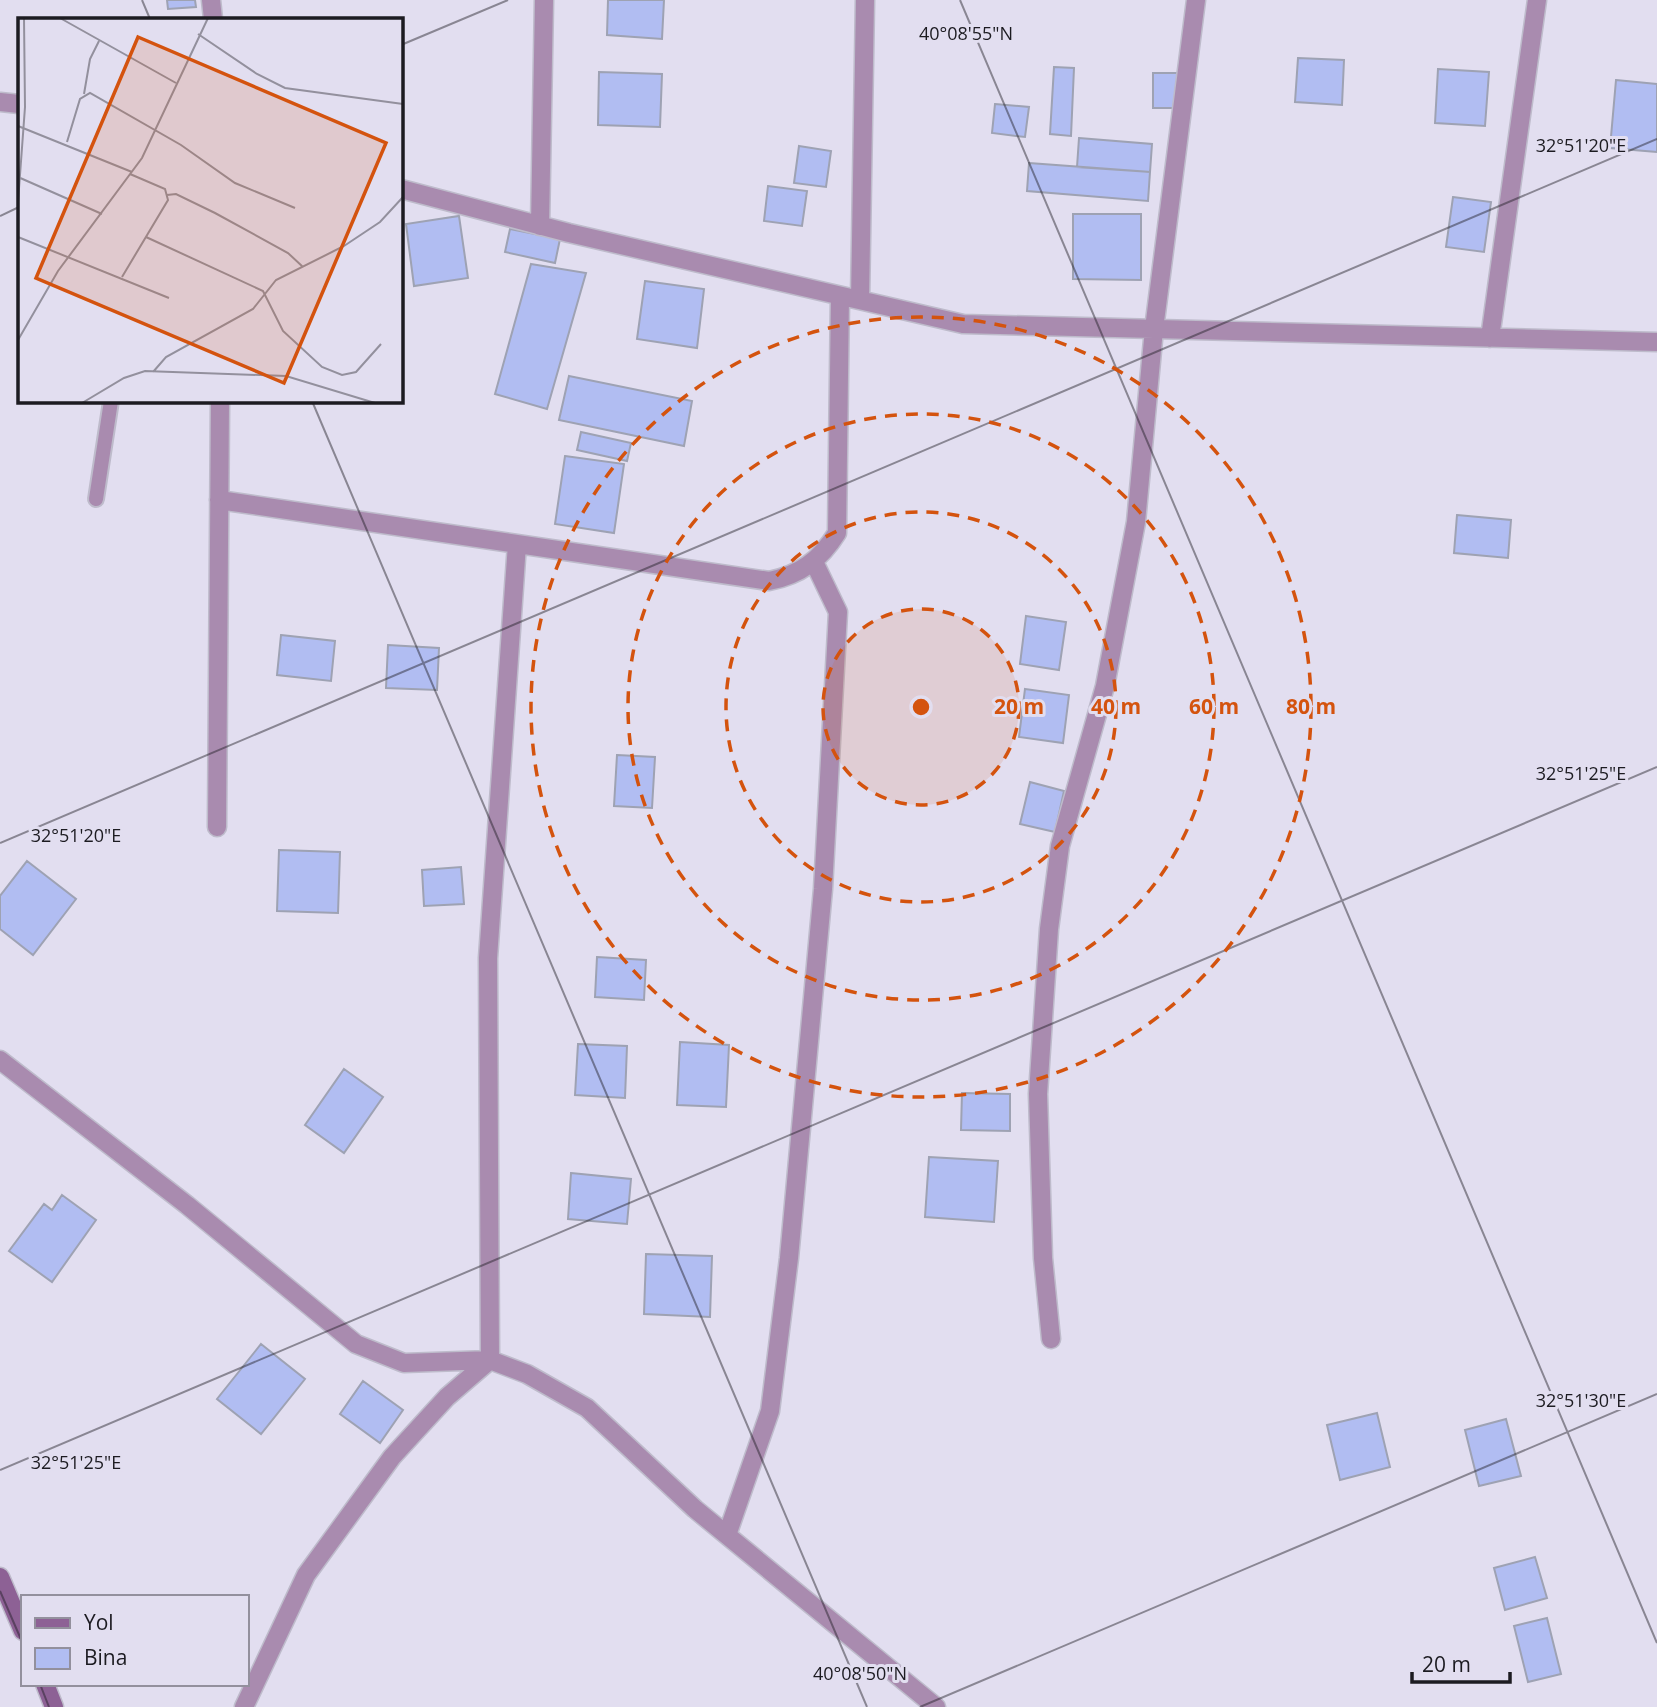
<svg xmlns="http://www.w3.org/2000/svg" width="1657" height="1707" viewBox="0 0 1657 1707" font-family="'Open Sans',sans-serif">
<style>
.building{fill:#b1bdf2;stroke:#9ea2b3;stroke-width:2}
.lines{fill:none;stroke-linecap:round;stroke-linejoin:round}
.lane-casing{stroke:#bebbcb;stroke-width:18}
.street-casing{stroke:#bebbcb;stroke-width:21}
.secondary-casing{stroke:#bebbcb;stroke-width:21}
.lane{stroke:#a98baf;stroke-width:14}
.street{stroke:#a98baf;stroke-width:18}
.secondary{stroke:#8d6195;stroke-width:18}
.ticks{fill:none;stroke:#1c1b21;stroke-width:2;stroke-opacity:0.45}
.ring{fill:none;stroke:#d4530e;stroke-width:3.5;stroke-dasharray:12 9}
.inset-road{fill:none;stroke:#93909d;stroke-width:2}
.view{fill:#d4530e;fill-opacity:0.15;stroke:#d4530e;stroke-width:3.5}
.inset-edge{fill:none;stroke:#1c1b21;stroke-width:3.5}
.ticks-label{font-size:18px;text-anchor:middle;fill:#1c1b21;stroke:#e2def0;stroke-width:6;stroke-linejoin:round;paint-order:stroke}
.centre{fill:#d4530e;stroke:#e2def0;stroke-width:3.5}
.ring-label{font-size:21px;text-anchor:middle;font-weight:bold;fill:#d4530e;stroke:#e2def0;stroke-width:6;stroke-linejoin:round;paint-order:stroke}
</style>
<rect width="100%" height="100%" fill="#e2def0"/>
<path class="building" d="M167,0H195L196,7L168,9Z
M608,0H664L662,39L607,35Z
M1298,58L1344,60L1342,105L1295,102Z
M1054,67L1074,68L1071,136L1050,134Z
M1438,69L1489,72L1485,126L1435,123Z
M599,72L662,74L660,127L598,125Z
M1153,73H1177V108H1153Z
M1616,80L1657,84V152L1610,148Z
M995,104L1029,107L1025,137L992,133Z
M1079,138L1152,144L1150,172L1077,167Z
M799,146L831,151L826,187L794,183Z
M1029,163L1150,172L1148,201L1027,191Z
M768,186L807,191L802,226L764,221Z
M1453,197L1491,202L1484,252L1446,247Z
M1073,214H1141V280L1073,279Z
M459,216L468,278L414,286L406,224Z
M510,229L560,239L555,263L505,252Z
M531,264L586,273L547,409L495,394Z
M645,281L704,289L697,348L637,339Z
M569,376L692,401L684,446L559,420Z
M581,432L631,443L627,461L577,450Z
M565,456L624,464L614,533L555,524Z
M1457,515L1511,520L1508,558L1454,553Z
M1026,616L1066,622L1059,670L1020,664Z
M281,635L335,641L331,681L277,675Z
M388,645L439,648L437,690L386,688Z
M1025,689L1069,695L1063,743L1019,737Z
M617,755L655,757L652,808L614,806Z
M1030,782L1064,791L1055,832L1020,824Z
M279,850L340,852L338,913L277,911Z
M27,861L76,899L33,955L0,929V896Z
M461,867L464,904L424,906L422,870Z
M597,957L646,960L644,1000L595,997Z
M680,1042L729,1045L726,1107L677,1105Z
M578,1044L627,1046L625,1098L575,1095Z
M344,1069L383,1097L344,1153L305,1125Z
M962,1093L1010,1094V1131L961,1130Z
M929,1157L998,1161L994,1222L925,1217Z
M571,1173L631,1179L627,1224L568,1219Z
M62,1195L96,1220L52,1282L9,1251L44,1204L52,1210Z
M646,1254L712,1256L710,1317L644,1314Z
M261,1344L305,1379L261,1434L217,1399Z
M363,1381L403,1410L380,1443L340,1414Z
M1377,1413L1390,1467L1340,1480L1327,1425Z
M1506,1419L1521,1476L1479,1486L1465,1430Z
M1535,1557L1547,1598L1505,1610L1494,1568Z
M1547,1618L1561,1674L1528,1682L1514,1626Z"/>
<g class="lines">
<g class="lane-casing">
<path id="lane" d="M96,499L111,401"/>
</g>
<g class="street-casing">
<path id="street" d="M211,0L213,19
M0,102L19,104
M401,189L569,233L963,324L1657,342
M540,226L544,0
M860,300L865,0
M1490,338L1537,0
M219,500L769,581C800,575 820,560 837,533L840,296
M217,827L220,401
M0,1060L187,1205L356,1344L404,1363L490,1360L527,1374L587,1408L695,1509L936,1707
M1051,1339L1043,1258L1038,1094L1049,929L1060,846L1105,686L1136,522L1154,329L1196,0
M490,1360L488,958L517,544
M727,1535L770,1411L789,1258L823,889L838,612L814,562
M244,1707L306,1575L392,1457L447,1397L490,1360"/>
</g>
<g class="secondary-casing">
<path id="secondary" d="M0,1577L23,1631
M45,1684L54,1707"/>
</g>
<use href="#lane" class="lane"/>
<use href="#street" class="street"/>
<use href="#secondary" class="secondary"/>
</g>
<path class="ticks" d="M142,0L150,19M960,0L1657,1643M401,45L508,0M0,216L19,207M312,401L867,1707M0,843L1657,139M0,1470L1657,767M0,1591L23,1644M40,1684L49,1707M920,1707L1657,1394"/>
<circle cx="921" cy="707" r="98" fill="#d4530e" fill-opacity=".12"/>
<g class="ring">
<circle cx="921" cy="707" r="98"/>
<circle cx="921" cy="707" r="195"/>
<circle cx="921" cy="707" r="293"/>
<circle cx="921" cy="707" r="390"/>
</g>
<g transform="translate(18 18)">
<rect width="385" height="385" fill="#e2def0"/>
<path class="inset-road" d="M42,0L158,65M180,16L239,56L267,70L385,86M66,76L72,41L81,23M0,108L114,154M49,124L62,81L72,75L163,127L217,165L277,190M0,159L84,196M149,177L158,176L197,195L270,235L285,249M0,184L7,89L6,0M0,219L151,280M128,219L245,273L265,313L304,349L324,357L338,354L363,326M104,259L150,182L147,171L112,156M0,322L40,253L124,140L190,0M135,354L148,339L235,291L258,262L326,228L362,204L385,179M64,385L106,360L127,353L268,358L357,385"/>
<path class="view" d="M120,19L368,125L266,365L18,260Z"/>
<rect width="385" height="385" class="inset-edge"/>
</g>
<g class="ticks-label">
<text x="966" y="40">40°08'55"N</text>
<text x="1581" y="152">32°51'20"E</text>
<text x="1581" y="780">32°51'25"E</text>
<text x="76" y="842">32°51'20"E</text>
<text x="1581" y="1407">32°51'30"E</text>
<text x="76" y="1469">32°51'25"E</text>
<text x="860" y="1680">40°08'50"N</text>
</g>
<circle cx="921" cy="707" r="10" class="centre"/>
<g class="ring-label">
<text x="1019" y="714">20 m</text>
<text x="1116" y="714">40 m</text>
<text x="1214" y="714">60 m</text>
<text x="1311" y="714">80 m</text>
</g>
<rect x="21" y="1595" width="228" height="91" fill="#e2def0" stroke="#93909d" stroke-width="2"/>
<rect x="35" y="1618" width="35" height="10" fill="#8d6195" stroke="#93909d" stroke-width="2"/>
<text x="84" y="1630" font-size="21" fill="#1c1b21">Yol</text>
<rect x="35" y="1648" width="35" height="21" fill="#b1bdf2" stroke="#93909d" stroke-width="2"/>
<text x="84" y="1665" font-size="21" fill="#1c1b21">Bina</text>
<path d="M1412 1672v10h98v-10" fill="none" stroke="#1c1b21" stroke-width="3.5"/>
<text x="1422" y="1672" font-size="21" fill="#1c1b21" stroke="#e2def0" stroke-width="5" paint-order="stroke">20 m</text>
</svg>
